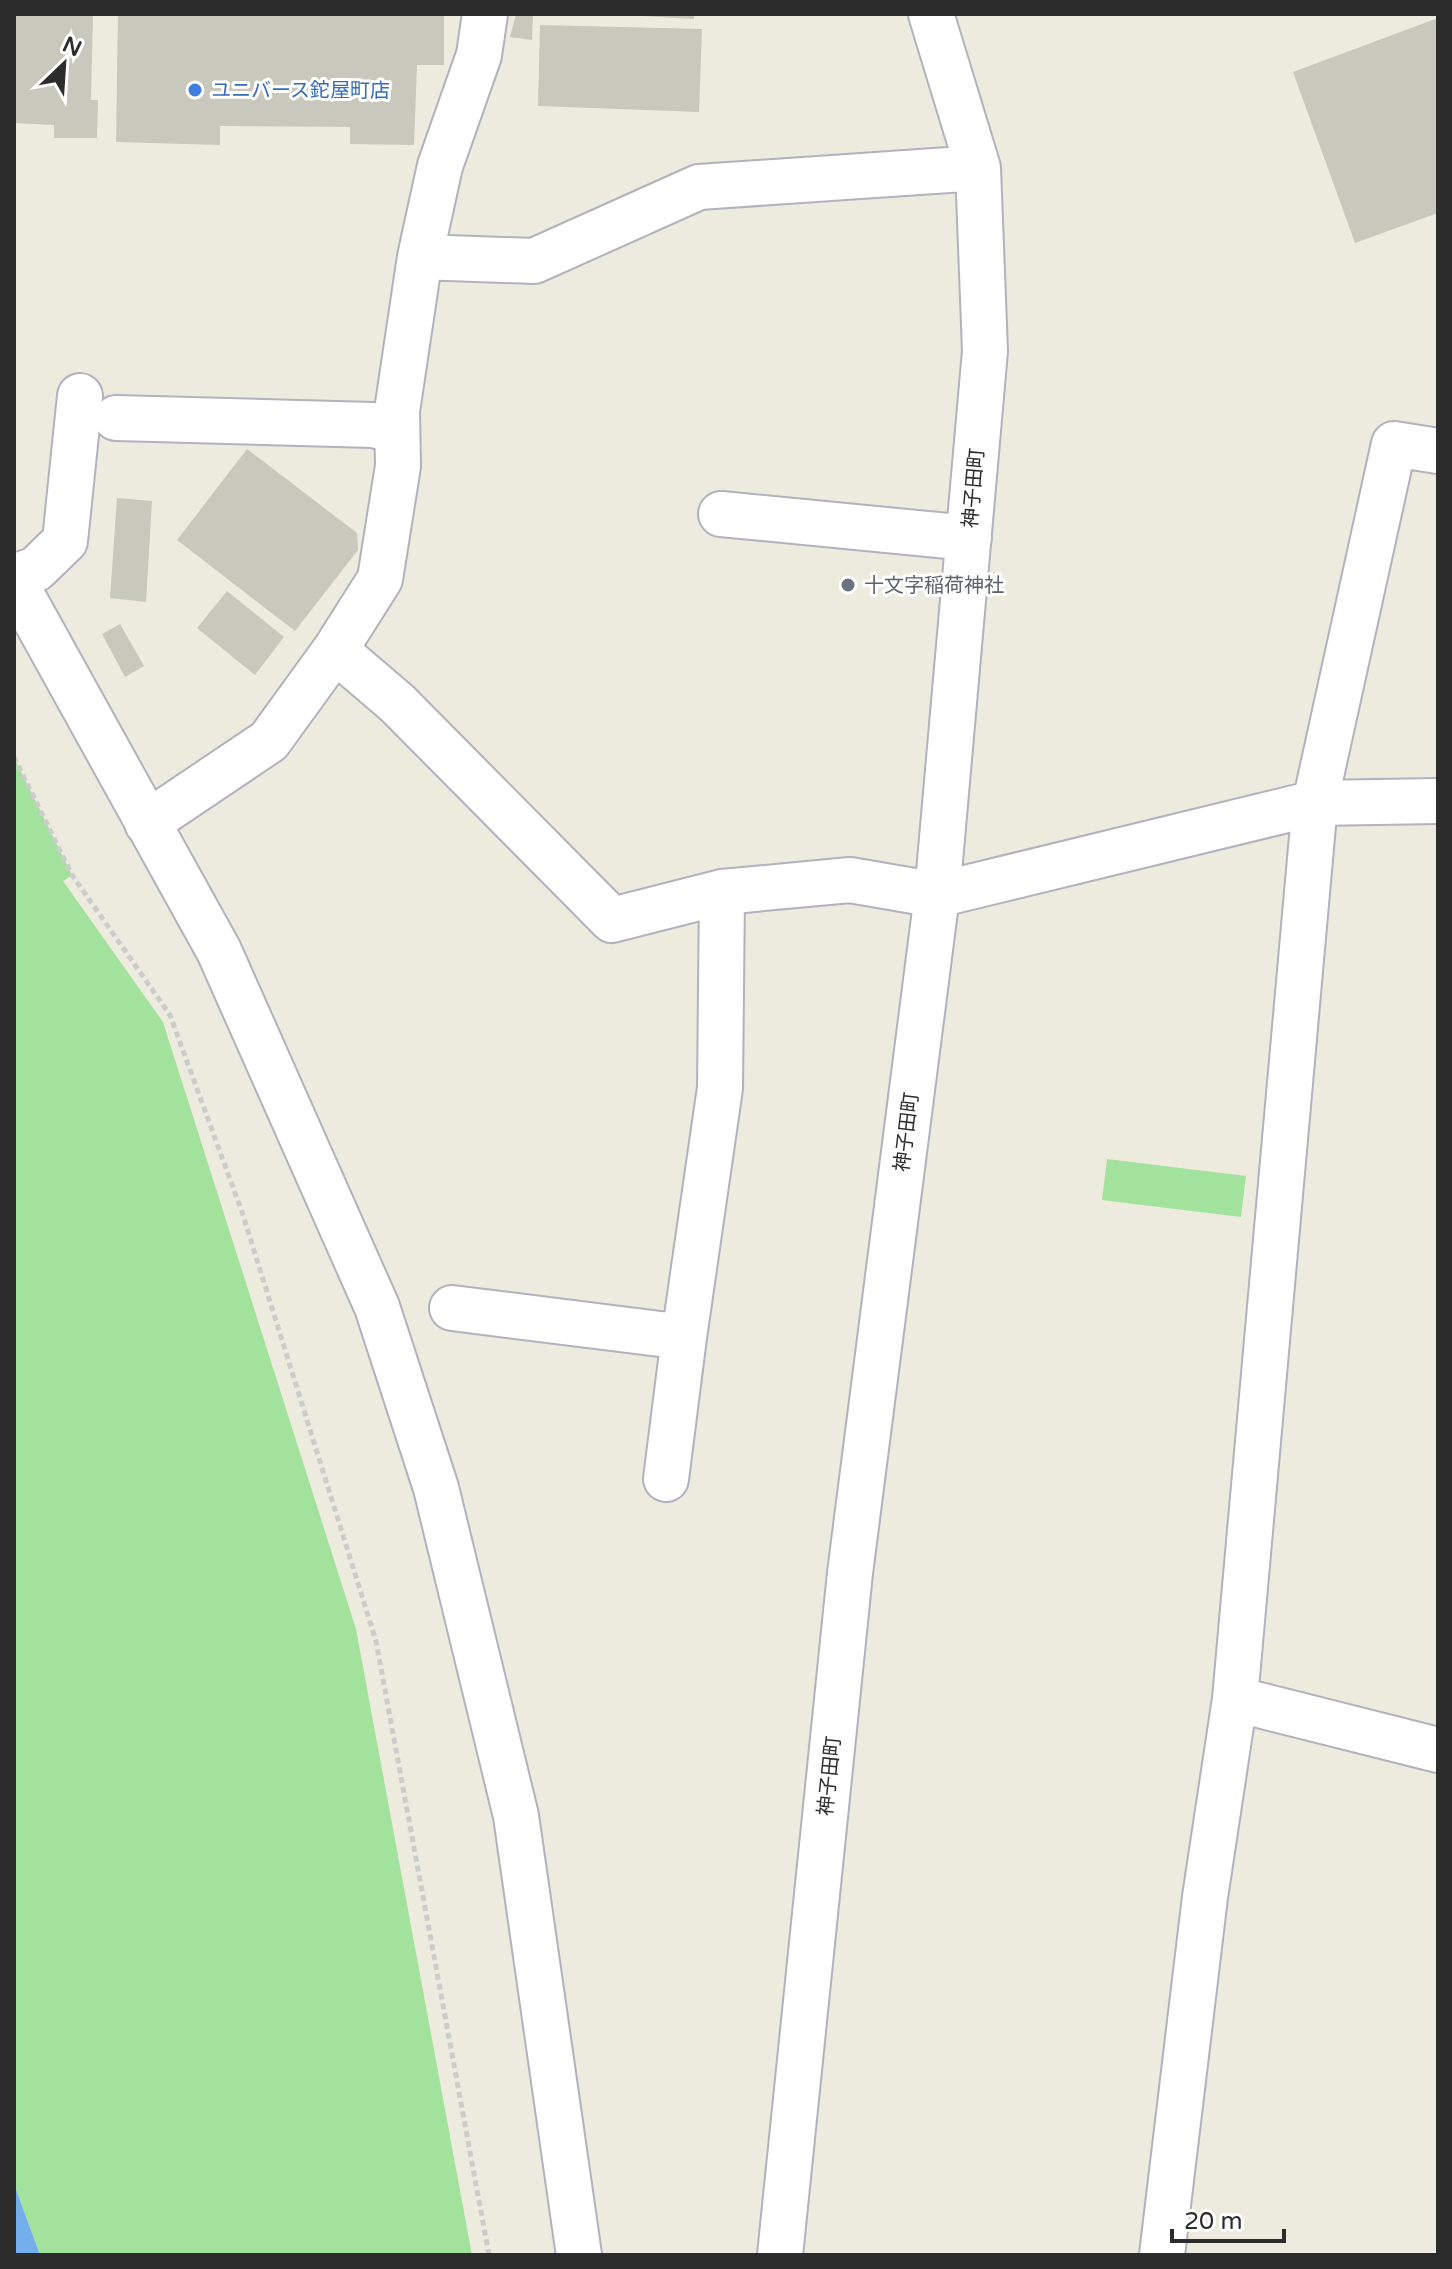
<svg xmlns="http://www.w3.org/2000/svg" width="1452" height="2269" viewBox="0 0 1452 2269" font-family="'Varela Round','Noto Sans JP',sans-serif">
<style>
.green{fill:#a3e29c}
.water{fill:#74afec}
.building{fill:#c9c8bd}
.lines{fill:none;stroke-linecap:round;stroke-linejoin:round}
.minor-casing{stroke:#b2b2bf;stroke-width:48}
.path{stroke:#ccc;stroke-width:5;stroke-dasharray:6 4;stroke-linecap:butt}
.minor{stroke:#fff;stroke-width:44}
.shop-dot{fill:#3f7fe0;stroke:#fff;stroke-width:3}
.worship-dot{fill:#6b7280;stroke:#fff;stroke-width:3}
.labels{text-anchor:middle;stroke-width:6;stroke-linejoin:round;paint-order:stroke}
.shop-label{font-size:20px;fill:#366cbe;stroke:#fff;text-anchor:start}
.street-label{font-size:20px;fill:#2c2c2c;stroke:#fff}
.worship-label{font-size:20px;fill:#5b616d;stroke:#fff;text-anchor:start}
</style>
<rect width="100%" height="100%" fill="#edeade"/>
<path class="green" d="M14,757L72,875L63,881L163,1022L356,1629L472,2255H40L14,2184Z
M1107,1159L1246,1176L1241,1217L1102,1200Z"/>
<path class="water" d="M14,2184L40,2255H14Z"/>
<path class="building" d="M14,14H93L91,100H98L97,138H54V125L14,123Z
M118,14H444V65H417L414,145L350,144V127L220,126V145L116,142Z
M516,14H533L532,40L510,37Z
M642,14H694V19L642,16Z
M1438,18V213L1355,243L1293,72Z
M540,25L702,29L699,112L538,106Z
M247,449L357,533L358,550L295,631L177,540Z
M117,498L152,501L146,602L110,598Z
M843,577L855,579L854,593L841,592Z
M227,591L284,637L255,675L197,628Z
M120,624L144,666L125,677L102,634Z"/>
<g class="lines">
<g class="minor-casing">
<path id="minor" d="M420,257L534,261L699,187L978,168
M116,418L373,425L397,431
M721,514L969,538
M14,577L36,569L65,541L80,396
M14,581L219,951L377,1307L436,1488L516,1816L579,2255
M335,650L397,703L612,920L722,892L850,880L937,895L1315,803L1438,801
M147,823L269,741L335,650L380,579L398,466L397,411L420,257L440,166L479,55L485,14
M452,1308L684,1337L720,1088L722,892
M666,1479L684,1337
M1235,1699L1438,1750
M780,2255L850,1573L937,895L985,351L978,168L931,14
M1162,2255L1205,1897L1235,1699L1315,803L1394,444L1438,451"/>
</g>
<path class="path" d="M14,757L72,875L170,1015L242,1212L376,1641L489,2255"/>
<use href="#minor" class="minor"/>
</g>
<circle class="shop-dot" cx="195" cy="90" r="8"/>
<circle class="worship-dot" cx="848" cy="585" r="8"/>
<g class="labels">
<g class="shop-label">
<text x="211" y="97">ユニバース鉈屋町店</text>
</g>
<g class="street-label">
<text transform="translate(973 488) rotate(-85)" y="7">神子田町</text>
<text transform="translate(906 1132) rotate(-83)" y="7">神子田町</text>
<text transform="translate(829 1776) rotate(-84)" y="7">神子田町</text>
</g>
<g class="worship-label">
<text x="864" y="592">十文字稲荷神社</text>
</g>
</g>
<rect width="1452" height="2269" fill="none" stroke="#2c2c2c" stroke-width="32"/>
<g transform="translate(64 64) rotate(25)" stroke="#ffffff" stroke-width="6" paint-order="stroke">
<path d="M0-6L14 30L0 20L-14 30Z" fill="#2c2c2c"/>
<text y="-12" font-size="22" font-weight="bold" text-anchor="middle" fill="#2c2c2c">N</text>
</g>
<path d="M1172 2229v12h112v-12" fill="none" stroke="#2c2c2c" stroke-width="4"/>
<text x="1184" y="2229" font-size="24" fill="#2c2c2c" stroke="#ffffff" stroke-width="6" paint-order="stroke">20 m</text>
</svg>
